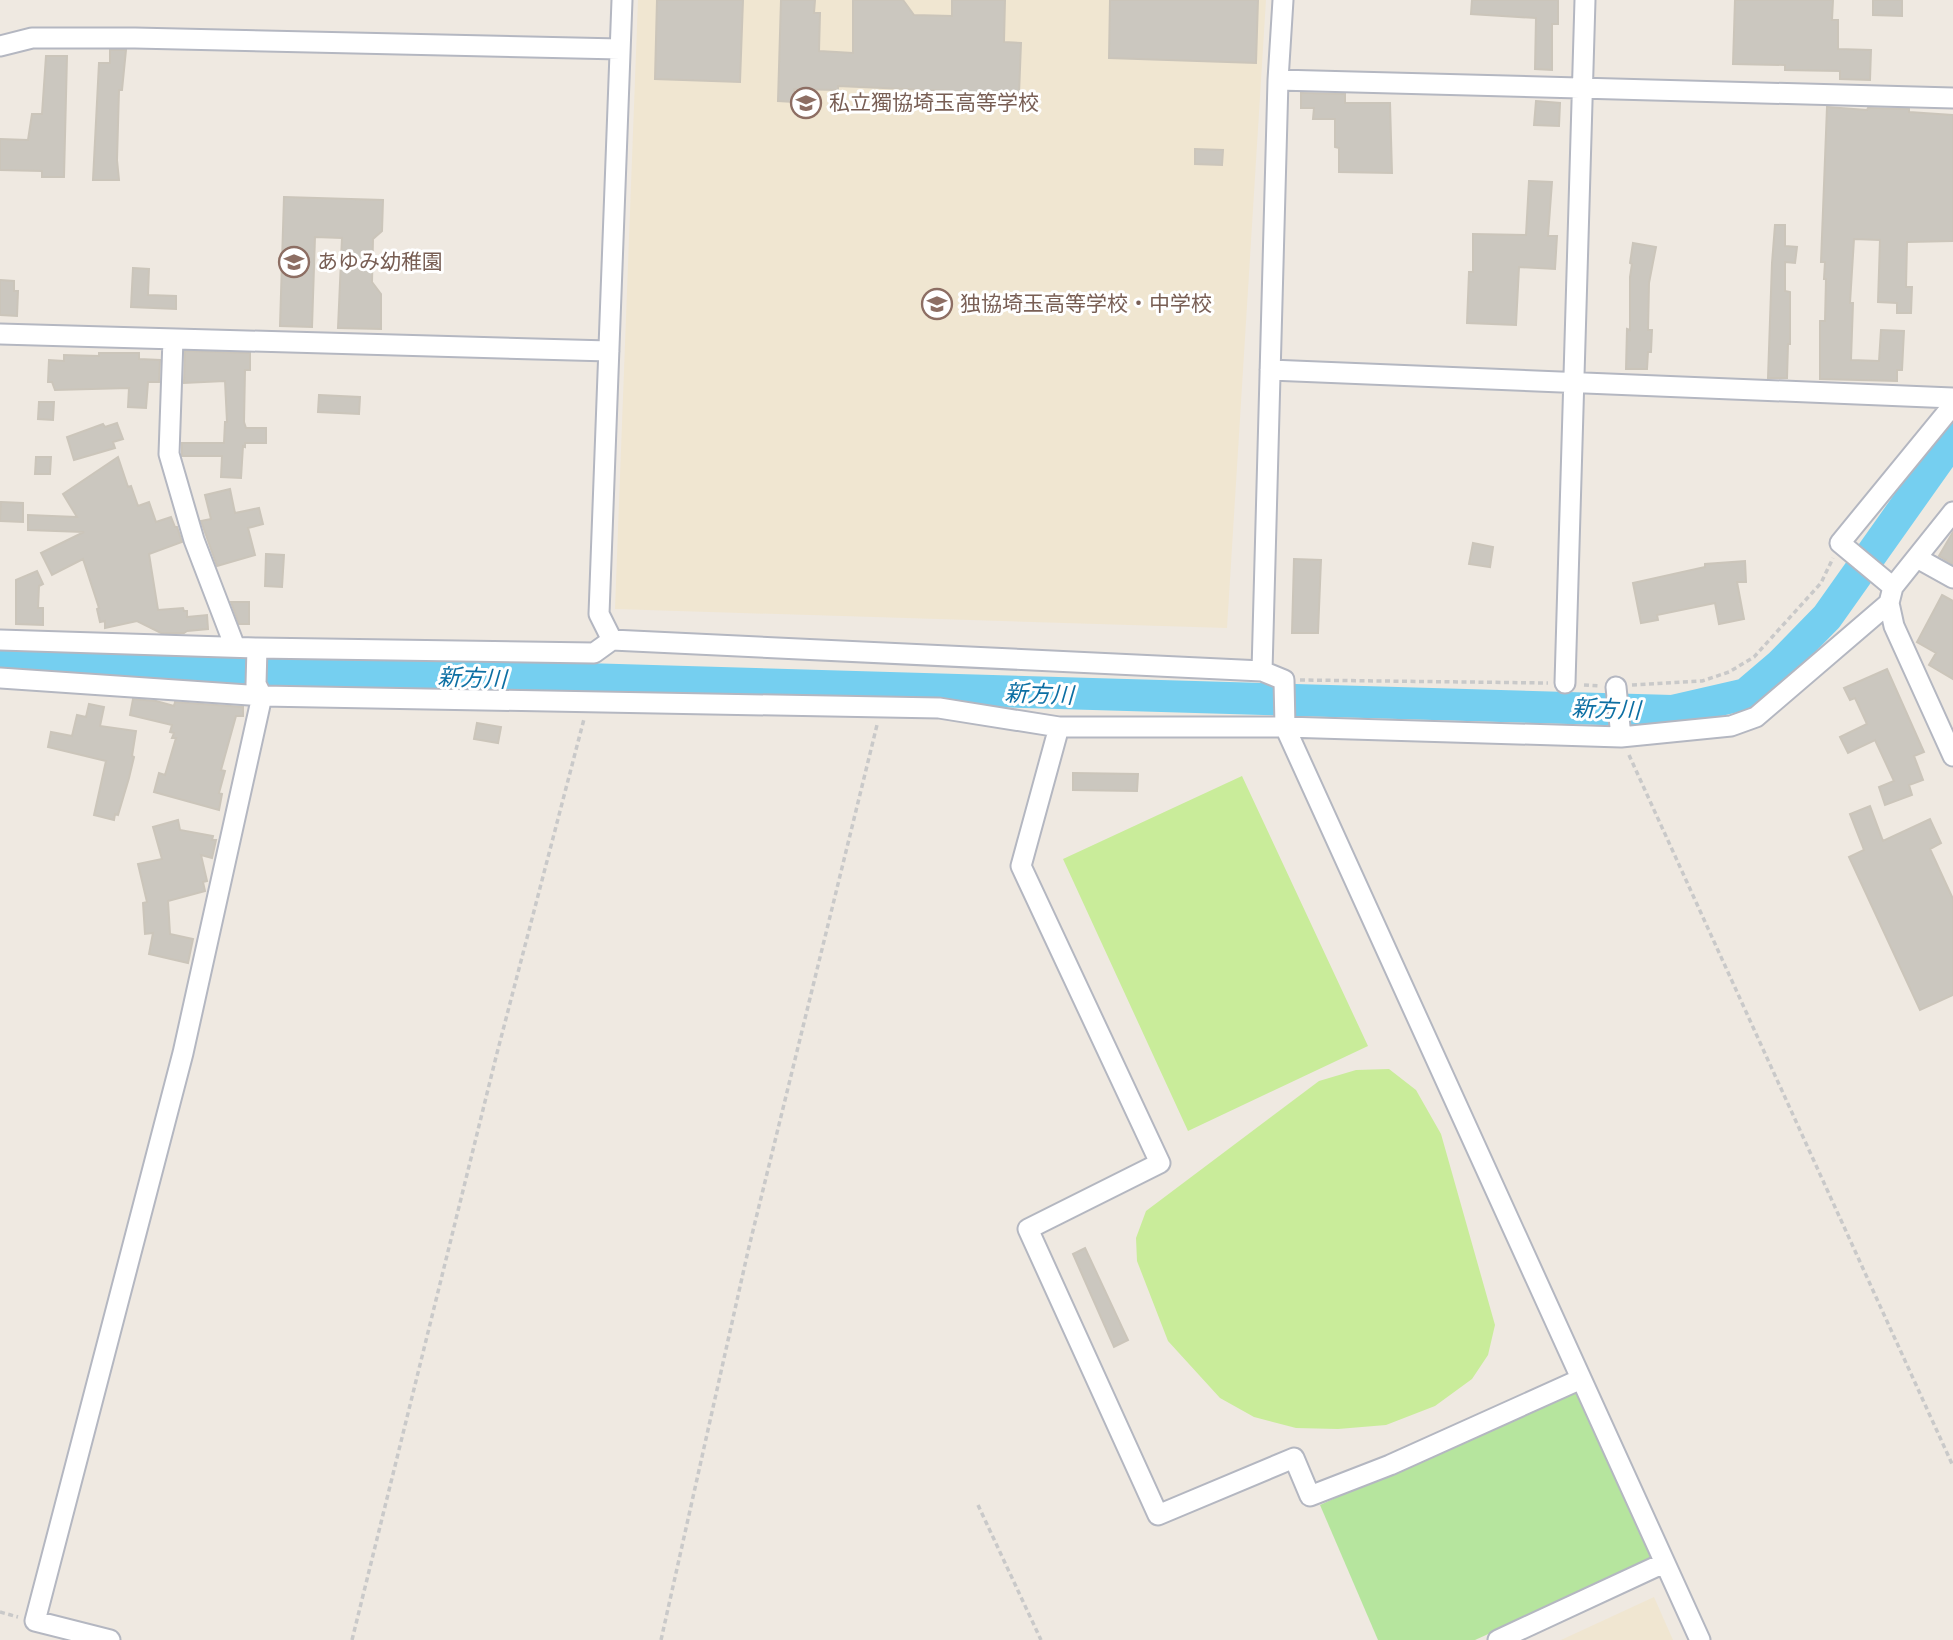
<svg xmlns="http://www.w3.org/2000/svg" width="1953" height="1640" viewBox="0 0 1953 1640" font-family="Jost,'Noto Sans JP',sans-serif">
<style>
.education{fill:#f0e6d1}
.green{fill:#b6e59e}
.pitch{fill:#c9ec9a}
.lines{fill:none;stroke-linecap:round;stroke-linejoin:round}
.river{stroke:#75cff0;stroke-width:32}
.building{fill:#cbc7bf;stroke:#cbc5ba;stroke-width:2}
.minor-casing{stroke:#b4b7c1;stroke-width:23}
.path{stroke:#c9c9c9;stroke-width:3.5;stroke-dasharray:5 3.5;stroke-linecap:butt}
.minor{stroke:#fff;stroke-width:19}
.labels{text-anchor:middle;stroke-width:6;stroke-linejoin:round;paint-order:stroke}
.education-label{font-size:21px;fill:#785e54;stroke:#fff;text-anchor:start}
.water-label{font-size:23px;font-style:italic;fill:#0d6fa3;stroke:#fff}
</style>
<rect width="100%" height="100%" fill="#efe9e1"/>
<path class="education" d="M638,0H1266L1227,628L615,609Z
M1654,1597L1673,1640H1561Z"/>
<path class="green" d="M1576,1388L1655,1559L1475,1640H1378L1320,1505Z"/>
<path class="pitch" d="M1242,776L1368,1046L1188,1131L1063,859Z
M1389,1069L1416,1090L1441,1134L1495,1325L1488,1355L1472,1379L1435,1406L1386,1425L1338,1429L1296,1428L1254,1417L1220,1398L1168,1341L1137,1261L1136,1238L1146,1211L1319,1081L1356,1070Z"/>
<g class="lines">
<path class="river" d="M0,666L278,670L1672,711L1746,694L1780,665L1827,617L1953,439"/>
</g>
<path class="building" d="M657,0H743L740,82L655,79Z
M781,0H815L814,13H820L819,51L853,53V0H903L914,15L952,16V0H1005L1004,42L1021,43L1019,94L838,86V90L794,89V102L778,101Z
M1110,0H1258L1256,63L1109,58Z
M1472,0H1558V24H1552V70L1535,69L1536,18L1471,14Z
M1735,0H1833L1832,20H1838V49L1871,50L1870,80L1840,79V71L1785,70V65L1733,64Z
M1873,0H1902V16L1873,15Z
M110,50H126L122,90H119L117,160L119,180H93L99,63H110Z
M46,56H67L64,177H42V171L0,170V139L28,140L32,114H42Z
M1301,93L1345,94V103H1390L1392,173L1339,172V148L1335,147V119H1313L1314,108H1301Z
M1536,101L1560,103L1559,126L1534,125Z
M1827,107L1867,110L1868,108L1909,109V112L1953,115V241L1907,242L1906,287H1912L1911,313H1897V303L1878,302L1880,240L1854,239L1850,303H1853L1851,360L1879,361L1881,330L1904,331L1902,370H1897V381L1820,379V321H1825L1826,279H1824L1825,262H1821Z
M1195,149L1223,150L1222,165L1195,164Z
M1529,181L1552,182L1548,236H1557L1555,269L1519,267L1516,325L1467,323L1469,272H1473V234L1526,235Z
M284,197L383,200L382,231L373,239L372,282L381,294V329L338,328L342,238L315,237L312,327L280,326Z
M1775,225H1785V246L1797,247L1795,263L1785,262V291L1790,292V344H1788L1787,378H1768L1772,263Z
M1633,243L1656,247L1649,283L1648,330H1652L1651,352H1648L1647,369H1626L1627,329L1630,330V277L1632,264L1630,263Z
M133,268L149,269L148,295L176,296V309L131,307Z
M0,280L14,281V291H18L17,316L0,315Z
M185,351L250,353V370H245L244,422L246,428H266V443H245V447L243,446L241,478L221,477L222,456H182V443H224L225,422H227L225,381L184,383Z
M99,353H139V359L160,360L159,382H148L146,408L128,407L129,388L55,390L52,382H48L49,360L64,361V355L99,356Z
M319,395L360,397L359,414L318,412Z
M39,402H54L53,420L38,419Z
M117,423L123,439L113,442L115,448L74,460L67,437L103,424L105,427Z
M36,457H51L50,474H35Z
M118,457L128,487L131,486L138,506L149,502L156,522L171,517L175,527H177L182,542L149,554L158,610L183,608L184,611H187V617L207,615L208,629L187,631L184,633H161L137,621L105,628V621L100,622L97,609L99,608L83,559L52,575L41,553L84,532L28,530V515L77,517L63,494Z
M230,489L235,513L259,508L263,524L248,528L255,555L217,566L201,521L211,519L205,495Z
M1,502L23,503V522L0,521Z
M1953,532V564L1939,556Z
M1473,543L1493,547L1490,567L1469,564Z
M266,554L284,555L282,587L265,586Z
M1294,559L1321,560L1318,633H1292Z
M1745,561L1746,582H1737L1744,619L1719,624L1715,603L1657,615L1658,620L1641,623L1633,583L1705,567V564Z
M37,571L43,584L39,586L38,608H43V625L16,624V580Z
M1942,595L1953,601V679L1929,665L1936,653L1917,642Z
M231,602H249V624H239Z
M1887,669L1924,752L1914,756L1923,780L1909,785L1912,795L1885,805L1879,787L1894,781L1875,740L1848,753L1840,737L1867,724L1855,698L1850,700L1844,688Z
M133,699L156,701L174,706L175,702L243,707V716H236L221,770L225,771L219,793L222,794L219,810L154,792L159,773L165,775L176,738H172L174,733L170,732L172,725L130,715Z
M89,704L104,707L100,726L136,731L132,756L134,757L129,778L118,815L115,814L114,820L94,815L106,761L48,747L51,732L72,736L77,715L86,717Z
M477,723L501,727L498,743L474,739Z
M1073,773L1138,774L1137,791L1073,790Z
M1870,806L1883,841L1930,819L1941,843L1930,849L1953,899V995L1920,1010L1849,857L1864,850L1850,814Z
M178,820L180,830L213,836L212,840H216L212,858L201,855L207,881L203,882L205,891L168,901L170,934L193,939L188,963L149,954L153,933L145,934L143,903L147,902L138,864L162,859L153,827Z
M1085,1248L1128,1340L1114,1347L1073,1254Z"/>
<g class="lines">
<g class="minor-casing">
<path id="minor" d="M0,46L32,38H135L620,49
M1278,80L1953,98
M0,334L609,351
M173,339L169,454L194,540L235,647
M1270,370L1953,398
M1953,512L1893,587L1889,603L1894,626L1953,756
M1917,558L1953,578
M1893,587L1840,543L1953,405
M0,640L257,648L594,653L612,640L1262,671L1284,680L1285,727L1700,1640
M612,640L599,614L622,0
M1262,671L1278,80L1283,0
M0,678L262,696L939,708L1059,727H1285L1621,737L1731,726L1756,717L1889,603
M1565,683L1585,0
M1616,687L1621,737
M1059,727L1021,866L1160,1163L1028,1229L1158,1515L1294,1458L1310,1496L1390,1465L1581,1379
M110,1640L35,1621L183,1053L262,696L256,684L257,648
M1498,1640L1664,1563"/>
</g>
<path class="path" d="M1300,680L1548,683
M1584,685L1600,686
M1632,685L1702,681L1729,672L1754,657L1821,583L1833,558
M1629,755L1953,1466
M978,1505L1041,1640
M0,1612L18,1617
M352,1640L496,1057L584,719
M661,1640L748,1251L877,725"/>
<use href="#minor" class="minor"/>
</g>
<defs>
<g id="school-ring" transform="scale(1.575)"><circle r="9.5" fill="#fff" stroke="#8d6e63" stroke-width="1.5"/><path d="M0-5L7-2L0 1L-7-2ZM-4 1L0 2.5L4 1V4Q0 6-4 4Z" fill="#8d6e63"/></g>
</defs>
<g fill-rule="evenodd">
<use href="#school-ring" x="806" y="103"/>
<use href="#school-ring" x="294" y="262"/>
<use href="#school-ring" x="937" y="304"/>
</g>
<g class="labels">
<g class="education-label">
<text x="829" y="110">私立獨協埼玉高等学校</text>
<text x="317" y="269">あゆみ幼稚園</text>
<text x="960" y="311">独協埼玉高等学校・中学校</text>
</g>
<g class="water-label">
<text transform="translate(472 678) rotate(2)" y="8">新方川</text>
<text transform="translate(1039 694) rotate(2)" y="8">新方川</text>
<text transform="translate(1606 709) rotate(2)" y="8">新方川</text>
</g>
</g>
</svg>
